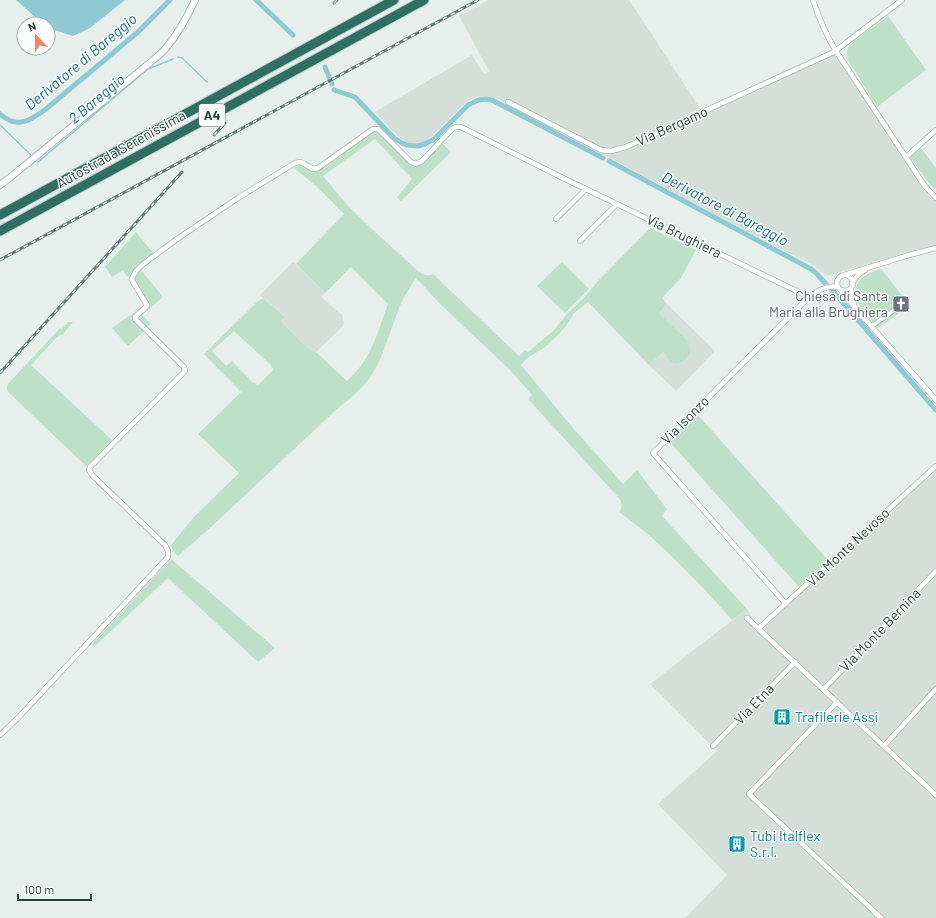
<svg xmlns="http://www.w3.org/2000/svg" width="936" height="918" viewBox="0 0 936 918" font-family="Barlow,sans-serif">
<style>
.built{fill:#d4dfda}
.green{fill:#bfe0c8;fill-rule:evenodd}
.water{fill:#8ec9d4}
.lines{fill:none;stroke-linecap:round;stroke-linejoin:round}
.stream{stroke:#8ec9d4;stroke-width:1.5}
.canal{stroke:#8ec9d4;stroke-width:5}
.pedestrian-casing{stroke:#a8b8b2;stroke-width:5.5}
.minor-casing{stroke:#a8b8b2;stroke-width:6}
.tertiary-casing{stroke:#a8b8b2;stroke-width:8}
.motorway-casing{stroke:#c2cac8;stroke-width:11}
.pedestrian{stroke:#fff;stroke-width:3.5}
.minor{stroke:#fff;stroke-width:4.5}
.tertiary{stroke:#fff;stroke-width:6}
.motorway{stroke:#2f6f62;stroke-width:9}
.rail-casing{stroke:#5f7d75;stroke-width:3}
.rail{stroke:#f7fbf9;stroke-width:1.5;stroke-dasharray:4.5;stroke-linecap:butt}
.labels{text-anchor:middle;stroke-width:3;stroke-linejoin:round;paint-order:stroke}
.shield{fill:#f7fbf9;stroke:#637a73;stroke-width:1}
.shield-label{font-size:13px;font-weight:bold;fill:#24423a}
.street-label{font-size:14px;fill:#24423a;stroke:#f7fbf9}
.worship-label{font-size:14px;fill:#5b616d;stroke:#f7fbf9;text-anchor:end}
.culture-label{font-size:14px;fill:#0d838f;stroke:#f7fbf9;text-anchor:start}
.water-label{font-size:15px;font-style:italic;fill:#1c6f80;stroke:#f7fbf9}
</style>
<rect width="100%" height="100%" fill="#e6efeb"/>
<path class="built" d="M488,0H629L701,110L833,50L921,186L929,196L936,202V246L909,252L828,276L810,263L772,245L614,160L496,98L491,97L483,96L478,97L472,99L466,102L430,138L426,141L421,143L410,144L401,139L390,128L375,112L472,55L484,74L489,71L459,16Z
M293,262L325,293L321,297L342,315L343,319L344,322L343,326L316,352L306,347L281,321L285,317L260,295Z
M667,304L715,351L676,391L649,365L663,352L673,362L683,361L688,357L690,352L687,340L659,313Z
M936,466V918H685L727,875L658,804L717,751L650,684L747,609L759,628Z"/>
<path class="green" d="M888,16L926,70L877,107L848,60C846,56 846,52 848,48C852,40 880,23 888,16Z
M376,130L378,131L414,165L442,143L451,152L401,201L397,197L412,179L375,139L323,176L349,207L374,231L418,271C423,274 427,277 433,274L519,356L525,350L528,352L553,331L567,314L584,298L599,280L650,228L696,250L681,278L662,298L667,304L659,313L687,340C689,343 691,348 690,352C689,359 679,366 672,362C669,360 666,355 663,352L649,365L588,302L574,313L566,326L556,337L544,348L527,358L521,365L573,428L623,484L637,470L667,509L662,516L747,609L732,620C707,591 679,563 651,537C641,528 630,520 619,512C624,505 622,502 617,496L528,399L532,395L510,370L440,304L416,278C409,289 402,299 398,311C389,334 383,359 369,379C360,391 348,400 337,409L210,528L178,556L173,552L171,545L193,518L239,473L198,434L241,392L204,354L257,302L263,298L285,317L281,321L306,347L316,352L347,381C351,377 356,372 360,367C374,349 380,325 388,304L351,267L325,293L296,264L344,214L317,187L294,168L300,164L320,169L324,168L371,132ZM234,331L271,365L273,370L258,385L252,382L232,361L226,366L212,351Z
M920,147L936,168V190L928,182L909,156Z
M136,232L154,254L127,277L123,270L112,277L105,267Z
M562,262L589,289L565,313L537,286Z
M140,269L163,297L142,315L151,324L146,328L137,319V317L150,306L133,281L134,276Z
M881,269L910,305L878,328C872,321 866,315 861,309C854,299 853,285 863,277C868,273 875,271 881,269Z
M145,305V307L131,319L144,331L128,346L112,328Z
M68,322H73L63,334L57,337L31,365L113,441L86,466L8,392L7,388L8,384L60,328L62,329Z
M696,413L828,560L799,587L668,440Z
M171,559L275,648L258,662L168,578L95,646L92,644Z"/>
<path class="water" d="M16,0H125L90,28L73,36L48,28V24H43Z"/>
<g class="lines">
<path class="stream" d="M178,57L182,58L207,82
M0,125L31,155
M37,161L38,162L148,69L173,59"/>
<path class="canal" d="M256,0L293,35
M325,67L332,84
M334,90L355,97L394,138L402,143L407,145L418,146L425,144L433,140L468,105L479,100L486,99L492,100L603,158
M0,114C17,129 30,121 46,109L138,32L170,0
M609,161L811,269L816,273L826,284
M832,290L936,410"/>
<g class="pedestrian-casing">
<path id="pedestrian" d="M872,326L897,308"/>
</g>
<g class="minor-casing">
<path id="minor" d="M813,0C819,18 826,35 836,51L924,185L936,198
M508,102L601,150L611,151L626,147L834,52L902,0
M906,157L936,130
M556,219L586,189
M580,241L617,204
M844,275L909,255L936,248
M837 283a8 8 0 1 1 16 0a8 8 0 1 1-16 0Z
M852,283L858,275L865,270
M851,288V295L854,305
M840,289L851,303L936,400
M786,604L653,453L809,297C817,291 828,285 838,287
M747,618L936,795
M759,628L936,466
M824,689L936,571
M837,702L749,794L881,918
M0,735L17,719L168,557V551L165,545L93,476L89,470L90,467L94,463L185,371L184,367L135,319V317L146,307L147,305L133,282L132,278L136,271L142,265L177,239L238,198L295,163L301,162L313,169L318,168L373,129H378L411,162L416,164L422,161L452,129L456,127H461L561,177L809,297
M713,746L795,662
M884,746L936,689"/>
</g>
<g class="tertiary-casing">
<path id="tertiary" d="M0,185L12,176L152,61C157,57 162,53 166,48C177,35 188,15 195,0"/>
</g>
<g class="motorway-casing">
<path id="motorway" d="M0,215L394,0
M0,231L424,0"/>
</g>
<use href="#pedestrian" class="pedestrian"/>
<use href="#minor" class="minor"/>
<use href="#tertiary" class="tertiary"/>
<use href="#motorway" class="motorway"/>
<g class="rail-casing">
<path id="rail" d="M334,3L337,0
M214,135L225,123
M0,260L478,0
M0,373L182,172"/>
</g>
<use href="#rail" class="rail"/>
</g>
<defs>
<g id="church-square" transform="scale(0.9)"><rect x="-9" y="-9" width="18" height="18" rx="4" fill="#6b7280" stroke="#f7fbf9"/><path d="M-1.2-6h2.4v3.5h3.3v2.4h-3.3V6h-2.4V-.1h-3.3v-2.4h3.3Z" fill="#fff"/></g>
<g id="building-square" transform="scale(0.9)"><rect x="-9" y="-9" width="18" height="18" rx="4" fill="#0f9aa8" stroke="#f7fbf9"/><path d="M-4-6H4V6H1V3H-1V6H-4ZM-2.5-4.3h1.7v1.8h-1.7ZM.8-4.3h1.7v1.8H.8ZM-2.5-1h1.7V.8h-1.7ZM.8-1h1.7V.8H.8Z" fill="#fff"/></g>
</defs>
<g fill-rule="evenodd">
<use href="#church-square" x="901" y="304"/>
<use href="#building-square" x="782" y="717"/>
<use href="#building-square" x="737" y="844"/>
</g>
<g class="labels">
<rect class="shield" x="199" y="104" width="26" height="22" rx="3"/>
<g class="shield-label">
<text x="212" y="120">A4</text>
</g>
<g class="street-label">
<text transform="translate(672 126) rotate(-24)" y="5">Via Bergamo</text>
<text transform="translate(121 149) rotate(-29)" y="5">Autostrada Serenissima</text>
<text transform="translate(684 236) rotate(26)" y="5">Via Brughiera</text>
<text transform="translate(685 420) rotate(-45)" y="5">Via Isonzo</text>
<text transform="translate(848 547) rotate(-43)" y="5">Via Monte Nevoso</text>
<text transform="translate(880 630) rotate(-46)" y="5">Via Monte Bernina</text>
<text transform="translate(754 704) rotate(-46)" y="5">Via Etna</text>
</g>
<g class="worship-label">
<text x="888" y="301">Chiesa di Santa<tspan x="888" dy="16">Maria alla Brughiera</tspan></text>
</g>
<g class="culture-label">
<text x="795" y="722">Trafilerie Assi</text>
<text x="750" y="841">Tubi Italflex<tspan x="750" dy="16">S.r.l.</tspan></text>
</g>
<g class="water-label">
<text transform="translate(81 62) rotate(-40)" y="5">Derivatore di Bareggio</text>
<text transform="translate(97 99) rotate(-40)" y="5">2 Bareggio</text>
<text transform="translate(725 209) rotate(28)" y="5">Derivatore di Bareggio</text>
</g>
</g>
<g transform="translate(36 36) rotate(338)"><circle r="19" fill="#f7fbf9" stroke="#a3b1ad"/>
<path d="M0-3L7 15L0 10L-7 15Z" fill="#f4845f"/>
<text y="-6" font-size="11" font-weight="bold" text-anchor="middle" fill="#24423a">N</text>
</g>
<path d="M18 894v6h73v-6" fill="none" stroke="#24423a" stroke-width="2"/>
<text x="24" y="894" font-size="12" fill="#24423a" stroke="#f7fbf9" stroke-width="3" paint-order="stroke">100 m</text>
</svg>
